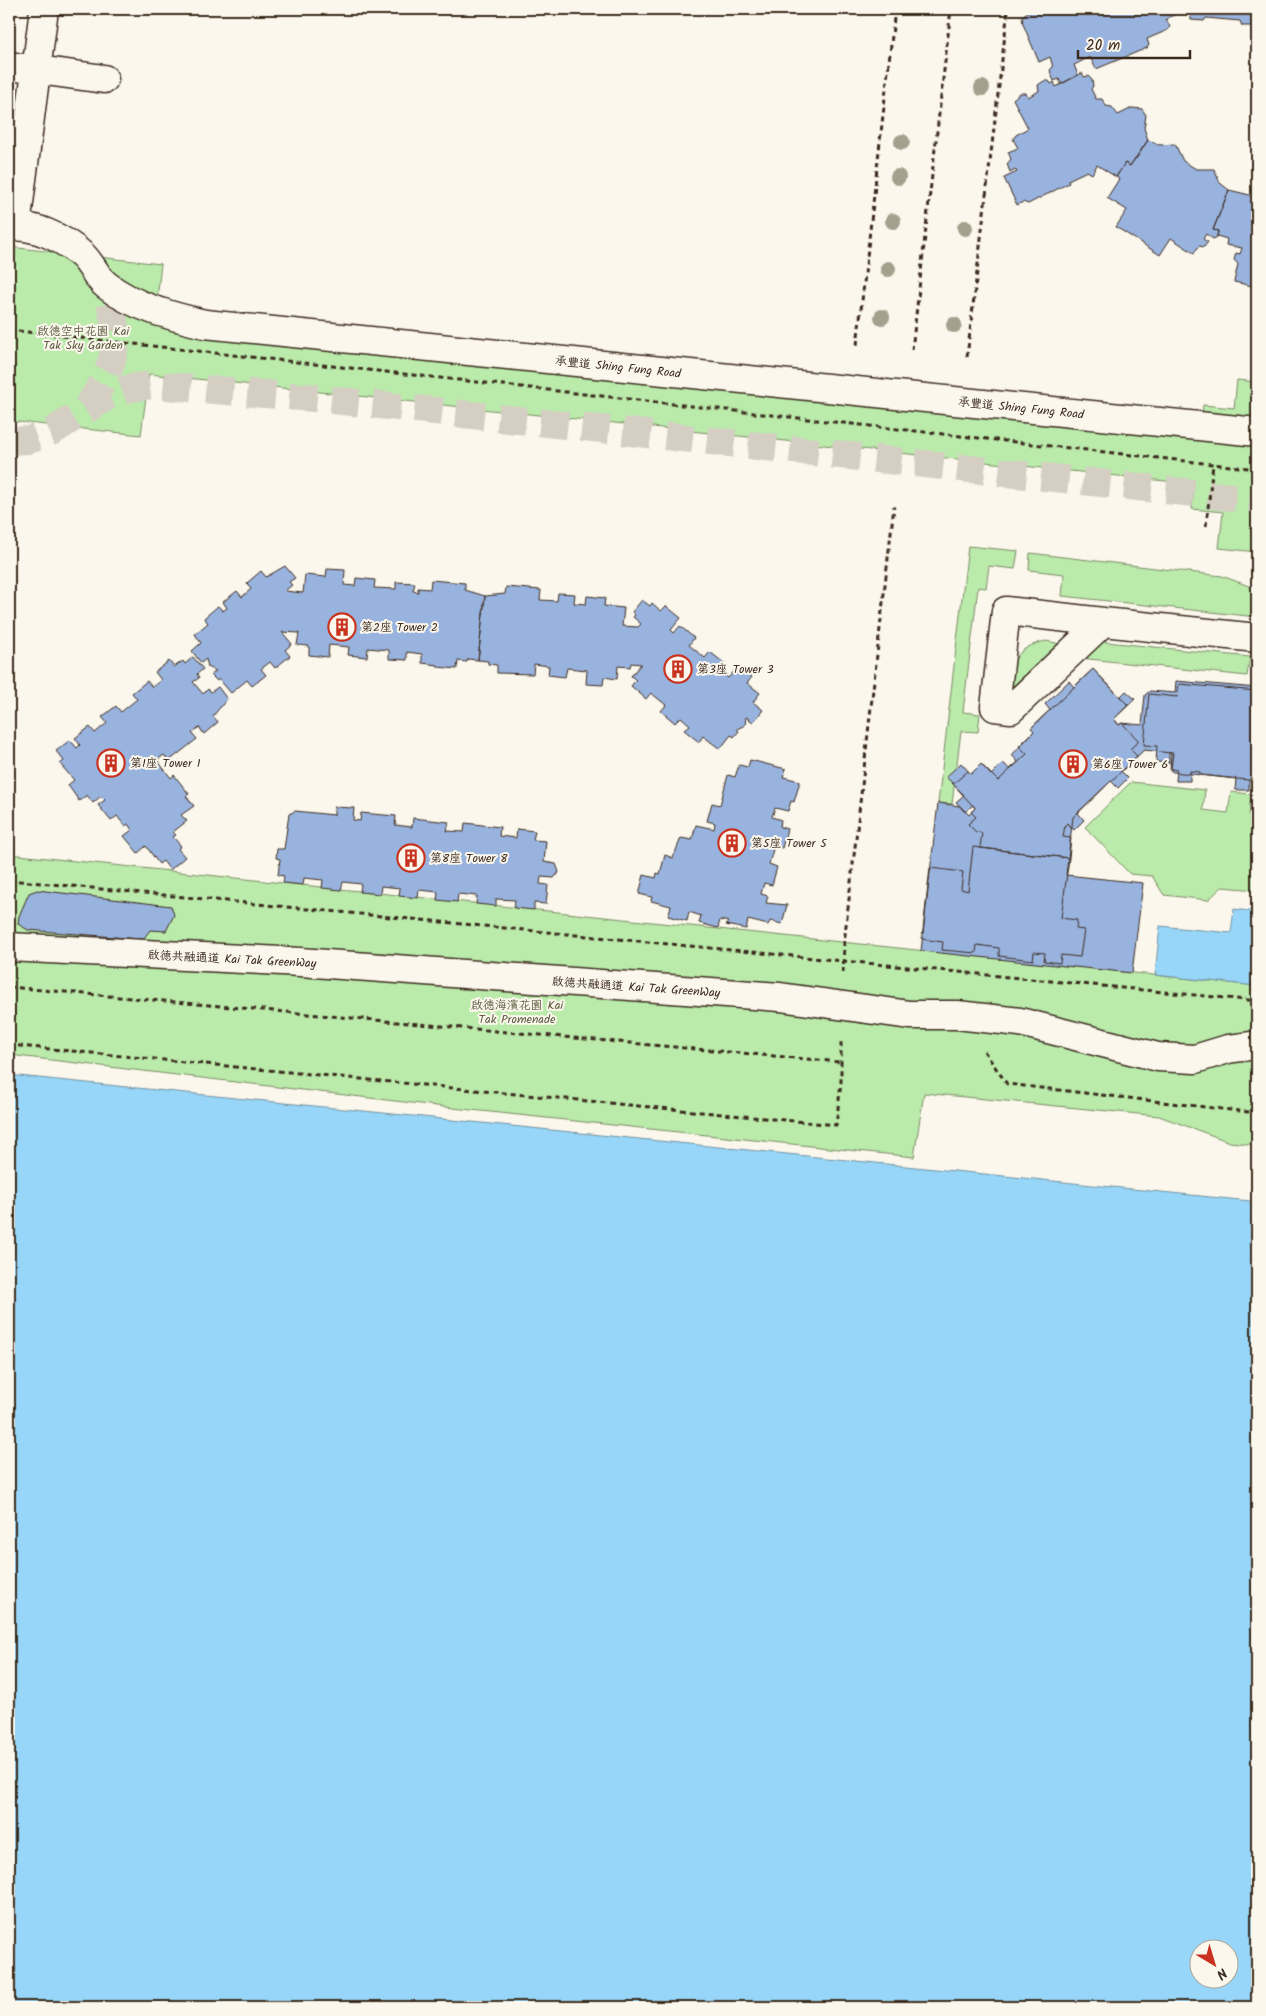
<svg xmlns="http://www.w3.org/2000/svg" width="1266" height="2016" viewBox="0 0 1266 2016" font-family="Kalam,'LXGW WenKai TC',sans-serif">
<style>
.green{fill:#baebab;stroke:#7a8a64}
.water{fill:#97d6f8;stroke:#7291a1;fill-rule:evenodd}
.building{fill:#99b3df;stroke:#3b2a1e}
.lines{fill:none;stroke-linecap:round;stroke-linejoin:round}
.minor-tunnel{stroke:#d5cec3;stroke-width:28;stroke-dasharray:28 14;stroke-linecap:butt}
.minor-casing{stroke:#3b2a1e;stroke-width:31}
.path{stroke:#3b2a1e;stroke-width:3;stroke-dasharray:5 4;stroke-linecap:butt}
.minor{stroke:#fbf7ec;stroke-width:28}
.path-bridge{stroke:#3b2a1e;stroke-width:3;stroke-dasharray:5 4;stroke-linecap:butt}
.tree{fill:#a3a18e}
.labels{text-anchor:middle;stroke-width:4;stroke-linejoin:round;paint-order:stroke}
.park-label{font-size:12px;fill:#5b5a41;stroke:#fbf7ec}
.street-label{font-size:12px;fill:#3b2a1e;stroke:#fbf7ec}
.poi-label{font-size:12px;fill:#3b2a1e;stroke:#fbf7ec;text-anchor:start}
</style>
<rect width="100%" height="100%" fill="#fbf7ec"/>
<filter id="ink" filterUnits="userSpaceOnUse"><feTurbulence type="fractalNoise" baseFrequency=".02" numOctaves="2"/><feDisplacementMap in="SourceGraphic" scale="10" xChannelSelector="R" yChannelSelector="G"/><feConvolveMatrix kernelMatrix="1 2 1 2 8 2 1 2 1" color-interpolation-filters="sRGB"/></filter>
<g filter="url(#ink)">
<path class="green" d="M9,247L161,264L155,317L1201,428L1203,405L1234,408L1237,380L1257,382V552L1219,548L1223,512L1192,509L1194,484L149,374L141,435L9,421Z
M968,546L1018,551L1015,569L989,566L986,588L978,587L963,712L980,714L978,732L961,731L952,804L938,803Z
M1030,553L1222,576L1257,589V617L1062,596L1064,574L1029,570Z
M1046,641L1061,644L1015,691H1009C1012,661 1014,648 1046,641Z
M1097,641L1250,657L1247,676L1080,658Z
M1131,782L1205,790L1203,810L1228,813L1231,792L1251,794L1249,815L1257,816V890L1222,887L1208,900L1164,895L1152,876L1130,874L1085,827Z
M9,854L1257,986V1145L1230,1142L1159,1116L924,1093L914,1157L462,1109L9,1055Z"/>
<path class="water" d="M1234,909L1257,912V986L1155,975L1160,926L1231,933Z
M9,1075L1250,1201L1257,1206V2007H9ZM1198,1948H1228V1978H1198Z"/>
<path class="building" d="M1032,9H1186L1166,19L1170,27L1168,30L1147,39L1149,45L1147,48L1096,69L1090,57L1074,65L1078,75L1061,84L1059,79L1054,81L1051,74L1050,70L1053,67L1050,57L1039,62L1023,24L1022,16Z
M1190,9H1257V26H1242L1240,21L1206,18L1204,21L1191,20Z
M1082,73L1084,77L1088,76L1092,80L1093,86L1091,89L1096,99H1102L1106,106L1112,107L1118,115L1132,108L1142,109L1146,115L1144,128L1148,140L1136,159L1135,158L1130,166L1125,163L1116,177L1097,165L1092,174L1087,171L1068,180L1069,183L1028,204L1023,202L1017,205L1004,178L1017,172L1015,169L1010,172L1007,164L1011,159L1008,152L1018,148L1013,139L1016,135L1028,128L1013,99L1020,93H1026L1028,97L1039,91L1038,85L1044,81H1049L1051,84L1054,82L1056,87Z
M1148,140L1159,145L1175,144L1183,161L1196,169H1214L1220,183L1229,190L1213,230L1218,231L1217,237L1213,239L1206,234L1203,239L1208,242L1204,247L1199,246L1194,253L1171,238L1160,255L1116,227L1127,210L1107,198L1119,179L1116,177L1125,163L1130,166Z
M1229,190L1254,196L1257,194V287L1234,282L1238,264L1234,260L1236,253L1240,254L1242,248L1226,245L1227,239L1217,236L1218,231L1213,230Z
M285,566L295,578L289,582L292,585L285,591L303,593L305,575L326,577L327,569L345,570L344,585L355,586L356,578L375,580L374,588L396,589V582L415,583L413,591L418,592V588L430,589L431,580L465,583V590L485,596L478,660L468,659L467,662L458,661L457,669L438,667V665L422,663V654L407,652V660L389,659V650L368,648L367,657L348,655L349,647L329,645L328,657L309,655V646L297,645L299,633L282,632L292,644L285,650L290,656L275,668L270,662L261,669L266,675L252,686L247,680L231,693L219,679L217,681L211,675L216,671L208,667L206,659L201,663L192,651L201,643L195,634L208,623L204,618L218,606L223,611L227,608L223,602L237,591L242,597L251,589L247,583L261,571L266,577Z
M506,587L541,590L540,600L557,601L558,593L575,594L574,603L586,604L587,596L605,598L604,606L624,608L622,626L638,627L641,624L633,617L635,615L632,612L642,600L650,606L652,603L661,611L666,606L681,618L671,630L674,633L680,626L694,638L689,645L705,658L710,652L724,663L719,670L728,678L739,666L752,677L747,683L760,693L753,702L763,710L753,722L746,717L745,725L737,729L739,731L734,737L731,735L720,749L703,736L699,742L684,730L690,725L681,717L675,723L661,711L666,705L651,693L646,699L631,686L636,680L631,676L641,664L631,663L630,667L618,666L617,679L604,677L603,685L586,684L587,670L567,668L565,677L548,675L549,666L534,664L533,674L497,673V665L488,664V661L478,660L485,596L505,594Z
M193,657L203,669L197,674L199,678L193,682L203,694L208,689L211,692L218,687L227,699L213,716L218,722L204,734L199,727L192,733L197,739L169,761L164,755L157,760L171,778L174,775L189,794L186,796L194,806L181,815L187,821L173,832L176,835L173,837L181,846L178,849L185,857L170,870L163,861L159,864L146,846L138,853L124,836L132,830L128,824L125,826L117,816L111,821L98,805L105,800L101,796L93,803L87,795L79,801L68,785L74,780L60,764L64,761L56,751L70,740L77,748L80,745L75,738L90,727L95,733L107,723L102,717L116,706L121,712L137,699L132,693L147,681L152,687L161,680L155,672L169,661L174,667L183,661L185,664Z
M1093,669L1120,697L1126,691L1135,699L1114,719L1119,725L1122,723L1139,741L1130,749L1137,756L1121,771L1128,778L1118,788L1111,781L1078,813L1084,820L1074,830L1067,823L1065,825L1063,837L1071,838L1069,858L980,848L982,833L976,832L968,824L976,817L971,812L975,808L973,805L965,812L956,802L964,795L946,777L961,763L971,774L981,764L991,775L1003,763L1010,769L1018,762L1012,755L1034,731L1031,728L1050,710L1045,704L1069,681L1074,687Z
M1093,669L1128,705L1114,719L1119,725L1122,723L1142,725L1145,695L1150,691L1175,693L1176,681L1257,688V781L1173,772L1170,770L1171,753L1144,750L1073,817L1066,875L1143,883L1132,973L921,951L938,803L960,806L969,815L975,808L953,784L968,771L971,774L981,764L998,781L1027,754L1019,746L1034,731L1031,728Z
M1179,684L1257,691V771L1255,781L1249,780V790H1235L1236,779L1200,775V772L1190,771V781H1176L1177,770L1171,769L1173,753H1169V763L1156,762L1157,746L1144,745L1149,694L1177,697Z
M750,760L786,769L783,777L800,781L794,802L791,801L788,811L775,808L772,817L781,820L780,827L787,829L782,848L774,846L769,864L777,867L772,885L764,883L761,894L768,896L766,903L787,905L782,924L770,921L768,925L748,920L746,929L726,925L728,922L720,920L718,928L699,923L701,916L689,912L687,921L668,916L671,906L651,901L652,897L639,894L644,875L656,878L657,873L660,874L665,855L673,858L681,838L692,840L696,825L714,829L715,823L707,821L712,803L720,805L728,775L735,777L739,765L748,767Z
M334,807L354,808L353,820L360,821L361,813L396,816L395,825L412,827L413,818L449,822L447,831L464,832L465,823L500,827L499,836L516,838L517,829L535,831L533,840L546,841L544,862L556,864L559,872L554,878L541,877L540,884L548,885L546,904L534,903V910L514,908L515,900L496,899V906L476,904L477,896L458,894L457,902L437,900L438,892L429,891L419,890L418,898L399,896L400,888L381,886L380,894L360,892L361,884L343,882L341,890L322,888L323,880L304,878L303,885L283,883L284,876L278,875L280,859L276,858L277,849H284L289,814L295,811L334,815Z
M973,847L1069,858L1061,918L1077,920L1076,929L1084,930L1080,957L1061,955L1060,963L1044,961L1045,953L1034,952L1033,960L999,956V948L977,945L976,953L942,950L943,942L922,939L930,868L963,872L961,889L968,891Z
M37,890L171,906L174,915L166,931L150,930L144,938L139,939L28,930L18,924L19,916L29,893Z"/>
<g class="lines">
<path class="minor-tunnel" d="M87,408C119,359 122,341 105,285
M9,441L29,440L53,431L108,396L130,388L153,385L314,398L1257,500"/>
<g class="minor-casing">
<path id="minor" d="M9,66L104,79
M16,226L44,9
M9,227C34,224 63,238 82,255C91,263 96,277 106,285C134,307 171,316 205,324L1257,432
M1006,611L1103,622L1011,709L995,707Z
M1103,622L1257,638
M9,947L300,962L780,997L910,1015H957L1020,1022L1158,1057L1195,1059L1228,1049L1257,1045"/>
</g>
<path class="path" d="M857,345L895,9
M912,350L951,9
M967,357L1008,9
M9,880L1257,1001
M843,973L844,943L894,506
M9,987L840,1062
M9,1045L836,1125L841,1083V1039
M984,1051L1007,1084L1257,1113"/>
<use href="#minor" class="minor"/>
<path class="path-bridge" d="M9,330L1257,469
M1206,526L1213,464"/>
</g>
<g class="tree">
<circle cx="982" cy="88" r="8"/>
<circle cx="902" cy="142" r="8"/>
<circle cx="898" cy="177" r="8"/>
<circle cx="893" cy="221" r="8"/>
<circle cx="965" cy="228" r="8"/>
<circle cx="888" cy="269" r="8"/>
<circle cx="882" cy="317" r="8"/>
<circle cx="954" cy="325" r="8"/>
</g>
</g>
<defs>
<g id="building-ring" transform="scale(1.4375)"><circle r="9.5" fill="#fbf7ec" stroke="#c8321e" stroke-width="1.5"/><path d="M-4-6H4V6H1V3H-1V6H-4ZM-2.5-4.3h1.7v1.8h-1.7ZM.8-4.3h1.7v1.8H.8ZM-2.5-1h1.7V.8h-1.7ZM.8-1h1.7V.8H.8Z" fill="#c8321e"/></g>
</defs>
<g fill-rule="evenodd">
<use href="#building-ring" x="342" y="627"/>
<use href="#building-ring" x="678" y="669"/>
<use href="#building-ring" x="111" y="763"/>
<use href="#building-ring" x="1073" y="764"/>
<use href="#building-ring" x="732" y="843"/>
<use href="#building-ring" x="411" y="858"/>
</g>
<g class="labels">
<g class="park-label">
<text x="83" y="335">啟德空中花園 Kai<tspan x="83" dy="14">Tak Sky Garden</tspan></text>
<text x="517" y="1009">啟德海濱花園 Kai<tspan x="517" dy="14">Tak Promenade</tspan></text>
</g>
<g class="street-label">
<text transform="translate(618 367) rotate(6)" y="4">承豐道 Shing Fung Road</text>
<text transform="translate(1021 408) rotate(6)" y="4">承豐道 Shing Fung Road</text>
<text transform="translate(232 959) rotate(3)" y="4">啟德共融通道 Kai Tak GreenWay</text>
<text transform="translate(636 987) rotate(4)" y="4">啟德共融通道 Kai Tak GreenWay</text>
</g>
<g class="poi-label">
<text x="361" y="631">第2座 Tower 2</text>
<text x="697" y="673">第3座 Tower 3</text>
<text x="130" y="767">第1座 Tower 1</text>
<text x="1092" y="768">第6座 Tower 6</text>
<text x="751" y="847">第5座 Tower 5</text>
<text x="430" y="862">第8座 Tower 8</text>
</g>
</g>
<rect width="1266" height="2016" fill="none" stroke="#fbf7ec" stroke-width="30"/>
<rect x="15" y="15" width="1236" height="1986" fill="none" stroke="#3b2a1e" stroke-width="2" filter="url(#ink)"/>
<g transform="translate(1214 1964) rotate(142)"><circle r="24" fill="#fbf7ec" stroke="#aea59a"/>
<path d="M0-4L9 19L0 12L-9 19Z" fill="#c8321e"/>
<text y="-8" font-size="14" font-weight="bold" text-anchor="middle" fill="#3b2a1e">N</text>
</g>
<path d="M1078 50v8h112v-8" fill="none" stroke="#3b2a1e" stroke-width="2.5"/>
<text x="1086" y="50" font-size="15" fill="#3b2a1e" stroke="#fbf7ec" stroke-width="4" paint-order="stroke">20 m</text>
</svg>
